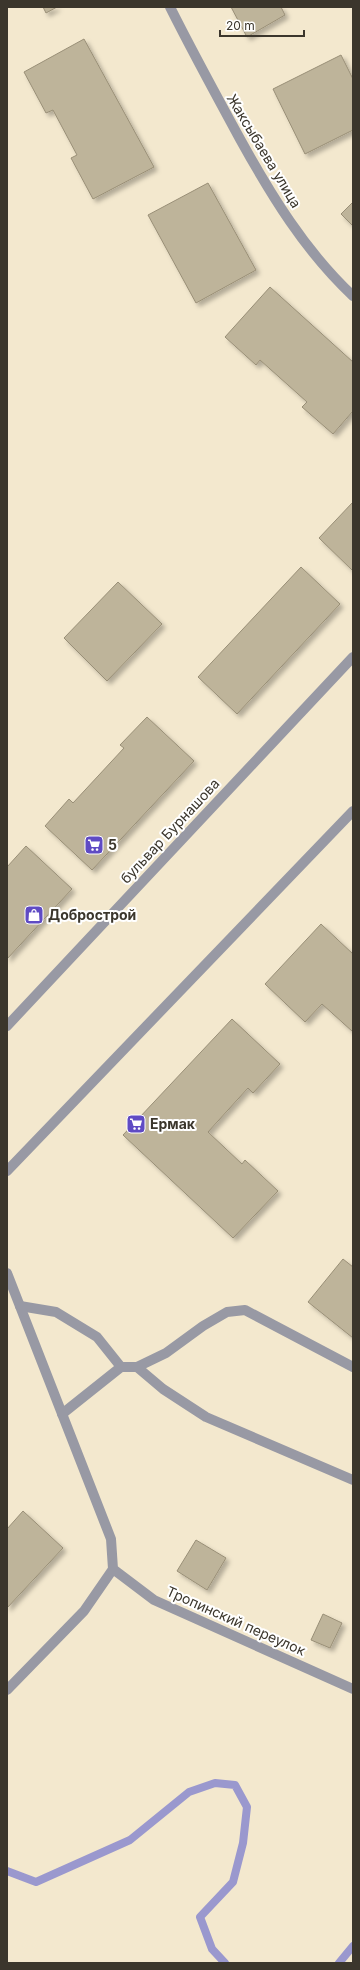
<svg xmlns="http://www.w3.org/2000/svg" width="360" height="1970" viewBox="0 0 360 1970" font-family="Inter,sans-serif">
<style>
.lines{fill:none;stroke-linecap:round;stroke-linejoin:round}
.stream{stroke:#9a98ce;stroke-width:8}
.building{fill:#beb49a;stroke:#998f77;filter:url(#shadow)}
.lane{stroke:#9899a4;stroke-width:10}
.street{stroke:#9899a4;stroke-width:10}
.labels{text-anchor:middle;stroke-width:4;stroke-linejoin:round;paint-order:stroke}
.street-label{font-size:14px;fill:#3b362c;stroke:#fff}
.poi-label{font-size:14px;font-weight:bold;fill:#3b362c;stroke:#fff;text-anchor:start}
</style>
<defs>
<filter id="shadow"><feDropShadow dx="3.5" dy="3.5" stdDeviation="2" flood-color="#0004"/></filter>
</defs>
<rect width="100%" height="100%" fill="#f3e8ce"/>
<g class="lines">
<path class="stream" d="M7,1871L36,1882L130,1840L189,1792L215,1783L235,1785L247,1807L243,1843L233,1882L200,1917L212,1949L225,1963
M339,1963L353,1946"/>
</g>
<path class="building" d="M43,7H57L46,13Z
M231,7H281L285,15L247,37Z
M84,39L154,167L93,199L71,158L77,155L53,110L46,113L24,72Z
M341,55L353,79V130L305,154L273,89Z
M208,183L256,270L196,303L148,215Z
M353,202V226L341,214Z
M270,287L353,362V411L333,434L302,407L307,402L260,360L256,365L225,337Z
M353,502V571L319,538Z
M301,567L340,604L237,714L198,677Z
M118,582L162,624L107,681L64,638Z
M147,717L194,761L92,870L45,826L69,799L73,803L124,748L120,745Z
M26,846L72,889L7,959V867Z
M321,924L353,954V1032L322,1004L305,1022L265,984Z
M232,1019L280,1064L253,1093L248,1088L208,1132L242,1164L245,1160L278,1191L233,1238L123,1135Z
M343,1259L353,1267V1338L308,1302Z
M23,1511L63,1548L7,1608V1529Z
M196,1540L226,1558L207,1590L177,1571Z
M323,1614L342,1623L330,1648L311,1640Z"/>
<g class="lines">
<path class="lane" d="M20,1306L56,1312L97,1337L121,1367H137L163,1389L206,1417L353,1480
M137,1367L166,1353L203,1326L227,1312L245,1310L353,1367
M62,1414L121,1367"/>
<path class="street" d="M170,7C192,51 216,95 240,139C271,195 305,251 353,296
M7,1026L353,657
M7,1171L353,811
M7,1273L111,1539L113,1569L84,1611L7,1690
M113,1569L154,1600L353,1689"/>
</g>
<defs>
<g id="supermarket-square" transform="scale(1)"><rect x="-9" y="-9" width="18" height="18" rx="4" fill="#5f4bc4" stroke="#fff"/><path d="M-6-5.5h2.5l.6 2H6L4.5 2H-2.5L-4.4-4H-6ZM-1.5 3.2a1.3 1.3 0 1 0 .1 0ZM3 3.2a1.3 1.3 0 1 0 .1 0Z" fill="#fff"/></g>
<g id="shop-square" transform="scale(1)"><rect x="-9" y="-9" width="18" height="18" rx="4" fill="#5f4bc4" stroke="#fff"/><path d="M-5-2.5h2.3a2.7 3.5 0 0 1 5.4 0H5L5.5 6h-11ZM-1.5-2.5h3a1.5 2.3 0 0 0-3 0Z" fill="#fff"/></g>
</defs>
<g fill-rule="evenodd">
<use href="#supermarket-square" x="94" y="845"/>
<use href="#shop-square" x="34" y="915"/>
<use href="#supermarket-square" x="136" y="1124"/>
</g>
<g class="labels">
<g class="street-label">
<text transform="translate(264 151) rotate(59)" y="5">Жаксыбаева улица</text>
<text transform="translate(170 831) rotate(-47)" y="5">бульвар Бурнашова</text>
<text transform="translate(236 1621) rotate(24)" y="5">Тропинский переулок</text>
</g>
<g class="poi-label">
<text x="108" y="850">5</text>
<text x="48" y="920">Добрострой</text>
<text x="150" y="1129">Ермак</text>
</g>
</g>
<rect width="360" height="1970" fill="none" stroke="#3b362c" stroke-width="16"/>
<path d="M220 30v6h84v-6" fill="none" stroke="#3b362c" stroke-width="2"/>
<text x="226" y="30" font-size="12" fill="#3b362c" stroke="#ffffff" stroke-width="3" paint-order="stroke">20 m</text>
</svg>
